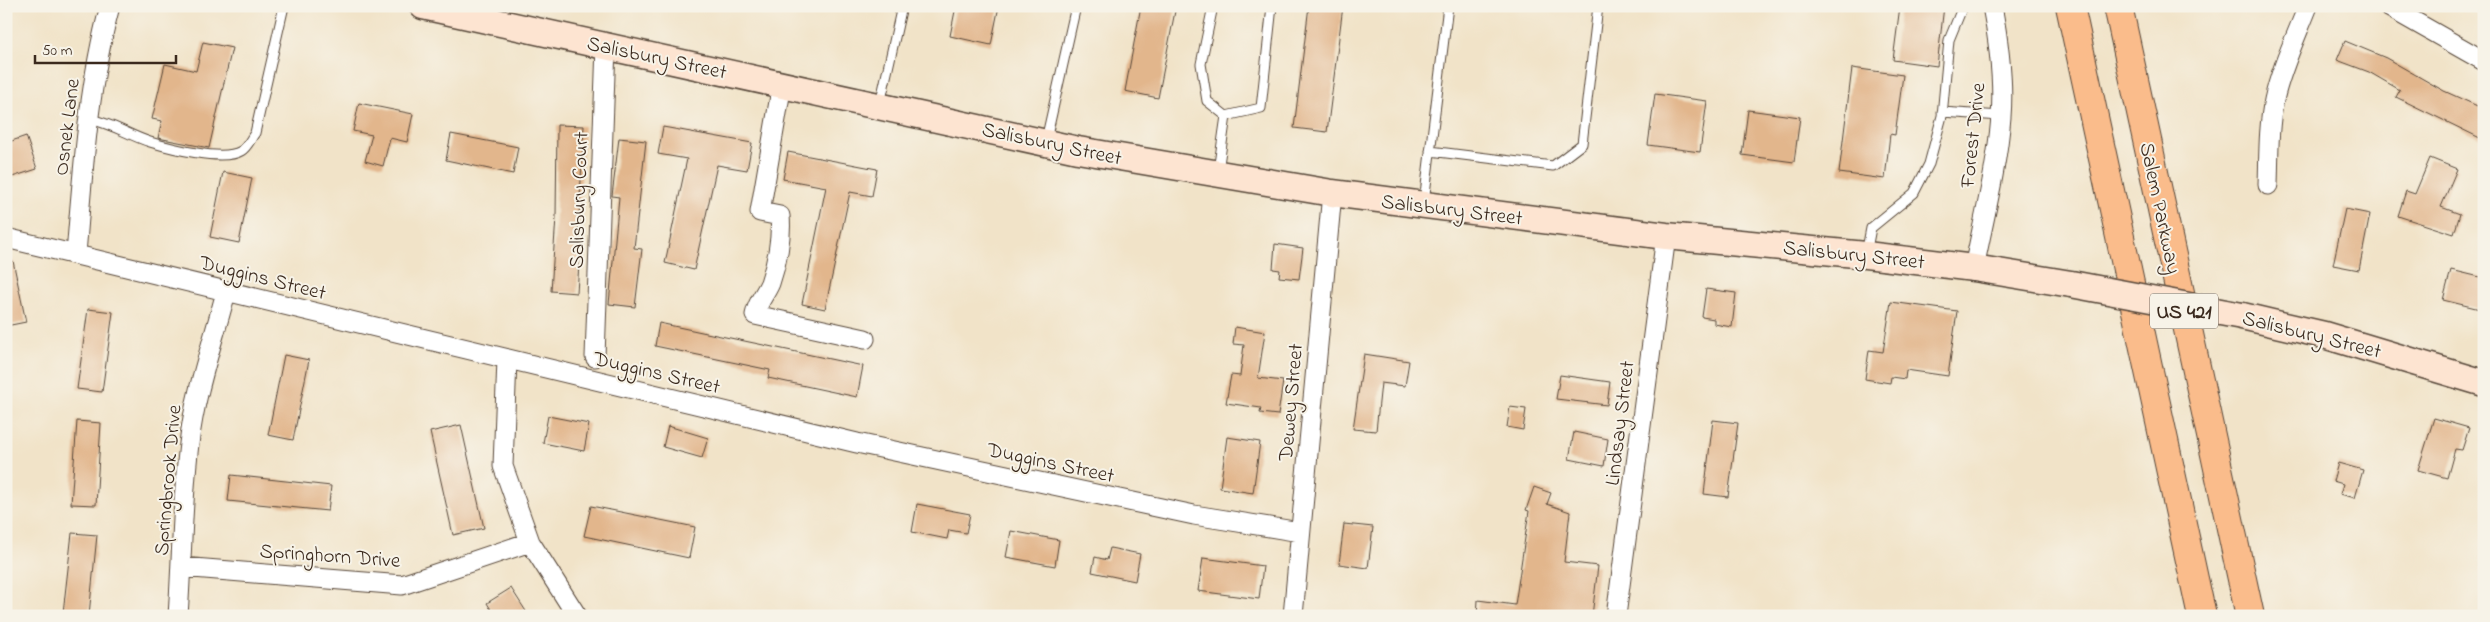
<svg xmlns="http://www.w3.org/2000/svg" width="2490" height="622" viewBox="0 0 2490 622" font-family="'Indie Flower',sans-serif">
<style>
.building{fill:#e2b68c}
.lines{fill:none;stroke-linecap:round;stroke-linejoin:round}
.service-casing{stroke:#564638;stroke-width:11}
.minor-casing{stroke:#564638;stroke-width:21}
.secondary-casing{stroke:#564638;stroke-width:29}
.motorway-casing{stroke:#564638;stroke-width:30}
.service{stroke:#fff;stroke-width:9}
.minor{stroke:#fff;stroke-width:19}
.secondary{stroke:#fde4d1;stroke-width:26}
.motorway{stroke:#fabc8b;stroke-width:28}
.secondary-bridge-casing{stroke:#564638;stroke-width:29;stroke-linecap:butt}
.secondary-bridge{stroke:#fde4d1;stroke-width:26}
.labels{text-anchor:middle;stroke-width:4;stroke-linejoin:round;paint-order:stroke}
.shield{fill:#f7f3e8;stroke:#73665b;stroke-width:1}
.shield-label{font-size:20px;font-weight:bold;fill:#3b2a1e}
.street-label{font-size:21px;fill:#3b2a1e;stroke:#f7f3e8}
</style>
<rect width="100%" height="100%" fill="#f7f3e8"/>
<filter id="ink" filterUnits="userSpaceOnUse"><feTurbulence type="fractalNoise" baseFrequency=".02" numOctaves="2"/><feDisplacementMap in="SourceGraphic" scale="10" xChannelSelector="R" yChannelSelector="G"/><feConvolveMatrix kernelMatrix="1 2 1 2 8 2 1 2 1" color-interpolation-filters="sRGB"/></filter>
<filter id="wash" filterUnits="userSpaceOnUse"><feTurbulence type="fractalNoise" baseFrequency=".0096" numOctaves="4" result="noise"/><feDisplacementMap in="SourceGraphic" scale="20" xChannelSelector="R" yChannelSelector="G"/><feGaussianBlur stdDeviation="1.12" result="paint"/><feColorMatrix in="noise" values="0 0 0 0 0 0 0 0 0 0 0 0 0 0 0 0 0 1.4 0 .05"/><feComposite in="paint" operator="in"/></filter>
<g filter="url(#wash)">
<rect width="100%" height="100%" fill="#f1e3c8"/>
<g id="blocks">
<path class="building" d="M956,6H999L991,45L950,36Z
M1141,6H1176L1158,98L1125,91Z
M1309,6H1343L1327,132L1294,128Z
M1900,6H1944L1937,66L1893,60Z
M2345,41L2386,58L2444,91L2484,109V140L2396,97L2400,90L2369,72L2337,60Z
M203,42L232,48L209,148L158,138L162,121L152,119L165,64L196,71Z
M1852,68L1903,75L1895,135L1890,134L1885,179L1839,173Z
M1655,94L1707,101L1700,152L1648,145Z
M359,103L413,114L407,142L390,138L383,166L365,161L372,135L353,131Z
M1748,110L1800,117L1794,162L1742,155Z
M557,125L584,126L578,233H581L577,293L551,291L556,217Z
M663,127L752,143L747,170L717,165L694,270L665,263L687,159L658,154Z
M451,134L518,147L513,174L446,160Z
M26,136L37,169L9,178L6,170V143Z
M619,138L646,141L634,248L642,249L635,307L609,304L619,197L612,196Z
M788,152L877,169L872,196L850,192L825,309L802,304L826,187L783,179Z
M2430,158L2457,169L2441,207L2460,214L2454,234L2398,216L2406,191L2415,194Z
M223,172L252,178L239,243L210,237Z
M2345,209L2370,214L2359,270L2333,265Z
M1275,244L1303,248L1299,279L1279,277L1280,270L1273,269Z
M13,261L26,322L6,326V262Z
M2451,270L2484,278V294L2480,309L2443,300Z
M1706,289L1736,293L1732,327L1714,324V319L1702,317Z
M1891,302L1957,311L1948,376L1906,370L1905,379L1891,377L1890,383L1865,379L1869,350L1883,352Z
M88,309L113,312L102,392L77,389Z
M659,323L863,366L857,397L768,378L770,370L655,346Z
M1235,327L1265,332L1258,378L1283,381L1278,415L1260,413L1261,408L1226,403L1231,375L1240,376L1244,345L1233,344Z
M1364,354L1409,361L1405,386L1381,383L1376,431L1353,429Z
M284,355L309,360L293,440L268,435Z
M1560,375L1610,382L1607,405L1556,399Z
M1510,407L1526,409L1523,430L1507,427Z
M548,416L589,424L584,451L543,443Z
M2434,418L2469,428L2462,450L2455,449L2447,478L2418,470Z
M1713,420L1738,423L1728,497L1704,494Z
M77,421L101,423L96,505L71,504Z
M461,425L484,528L453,535L430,432Z
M668,426L708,438L702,458L663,447Z
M1574,432L1608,439L1604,466L1569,459Z
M1227,437L1260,442L1253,493L1220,488Z
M2338,463L2363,470L2355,498L2340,494L2343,484L2333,481Z
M231,475L331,486L328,511L228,501Z
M1534,487L1551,493L1547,504L1570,512L1564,562L1598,566L1592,616H1477L1478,600L1515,605L1529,511L1526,510Z
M917,504L970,514L966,533L949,530L947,539L912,532Z
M591,506L695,527L689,558L584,536Z
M1344,524L1373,527L1368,568L1339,564Z
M1011,531L1059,540L1055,566L1006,557Z
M72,533L97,535L89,615L63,613Z
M1110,548L1140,554L1135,581L1092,572L1095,557L1107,560Z
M1203,558L1263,566L1259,599L1198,591Z
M511,588L529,616H495L487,603Z"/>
</g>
</g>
<g filter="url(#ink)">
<use href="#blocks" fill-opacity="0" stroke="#564638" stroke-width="1"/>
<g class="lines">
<g class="service-casing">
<path id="service" d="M1213,6L1201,64L1207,101L1226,116
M880,104L902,6
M1942,112L2001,116
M1226,116L1261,108L1272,6
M89,119C114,124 128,135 150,142C170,148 223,162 241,151C247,148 251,138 255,133L284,6
M1046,140L1076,6
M1430,151L1553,166L1582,144L1598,6
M1218,171L1226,116
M1424,202L1448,6
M1866,254L1871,228L1914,193L1929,164L1942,116L1949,40L1963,6"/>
</g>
<g class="minor-casing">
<path id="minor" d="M2387,6L2484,61
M782,84L760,212L780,216C782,237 777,263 770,283C765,295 758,300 755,315L865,339
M2268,185C2269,156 2268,128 2274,100C2281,68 2296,37 2308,6
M6,238L857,443L1194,515L1300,532
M76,254C83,171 88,87 110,6
M1974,268C1984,218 1997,167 2001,117C2004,80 1999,43 1992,6
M595,357L606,46
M507,359L503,466L530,542L577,616
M181,567L402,585L530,542
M178,616C182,559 182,501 189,444C195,392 213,342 226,292
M1293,616L1332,193
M1616,616L1666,236"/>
</g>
<g class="secondary-casing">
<path id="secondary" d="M423,6L1078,150L1332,193L1666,236L1866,255L1974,268L2071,284
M2242,316L2324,335L2484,383"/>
</g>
<g class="motorway-casing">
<path id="motorway" d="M2070,6L2202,616
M2118,6L2250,616"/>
</g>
<use href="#service" class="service"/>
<use href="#minor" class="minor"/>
<use href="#secondary" class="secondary"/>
<use href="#motorway" class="motorway"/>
<g class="secondary-bridge-casing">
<path id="secondary-bridge" d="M2071,284L2242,316"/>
</g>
<use href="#secondary-bridge" class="secondary-bridge"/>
</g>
</g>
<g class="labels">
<rect class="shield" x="2150" y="293.5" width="68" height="35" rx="4"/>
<g class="shield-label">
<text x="2184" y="318">US 421</text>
</g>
<g class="street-label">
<text transform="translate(657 57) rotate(12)" y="7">Salisbury Street</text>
<text transform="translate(66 127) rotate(-83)" y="7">Osnek Lane</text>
<text transform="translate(1972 135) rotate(-84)" y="7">Forest Drive</text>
<text transform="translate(1052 143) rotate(12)" y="7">Salisbury Street</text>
<text transform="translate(578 200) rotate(-88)" y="7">Salisbury Court</text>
<text transform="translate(2161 208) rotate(78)" y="7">Salem Parkway</text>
<text transform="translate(1452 209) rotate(7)" y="7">Salisbury Street</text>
<text transform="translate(1854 254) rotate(6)" y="7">Salisbury Street</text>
<text transform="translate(263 277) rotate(14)" y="7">Duggins Street</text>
<text transform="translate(2312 334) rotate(14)" y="7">Salisbury Street</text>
<text transform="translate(657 372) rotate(13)" y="7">Duggins Street</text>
<text transform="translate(1290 402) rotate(-85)" y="7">Dewey Street</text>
<text transform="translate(1619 423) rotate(-83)" y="7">Lindsay Street</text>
<text transform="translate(1051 462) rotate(12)" y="7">Duggins Street</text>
<text transform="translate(167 480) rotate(-85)" y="7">Springbrook Drive</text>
<text transform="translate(330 555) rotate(4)" y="7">Springhorn Drive</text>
</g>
</g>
<rect width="2490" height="622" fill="none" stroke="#f7f3e8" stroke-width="25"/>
<path d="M35 55v8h141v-8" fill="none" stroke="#3b2a1e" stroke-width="2.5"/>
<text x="42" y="55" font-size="15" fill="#3b2a1e" stroke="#f7f3e8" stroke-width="4" paint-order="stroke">50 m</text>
</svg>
